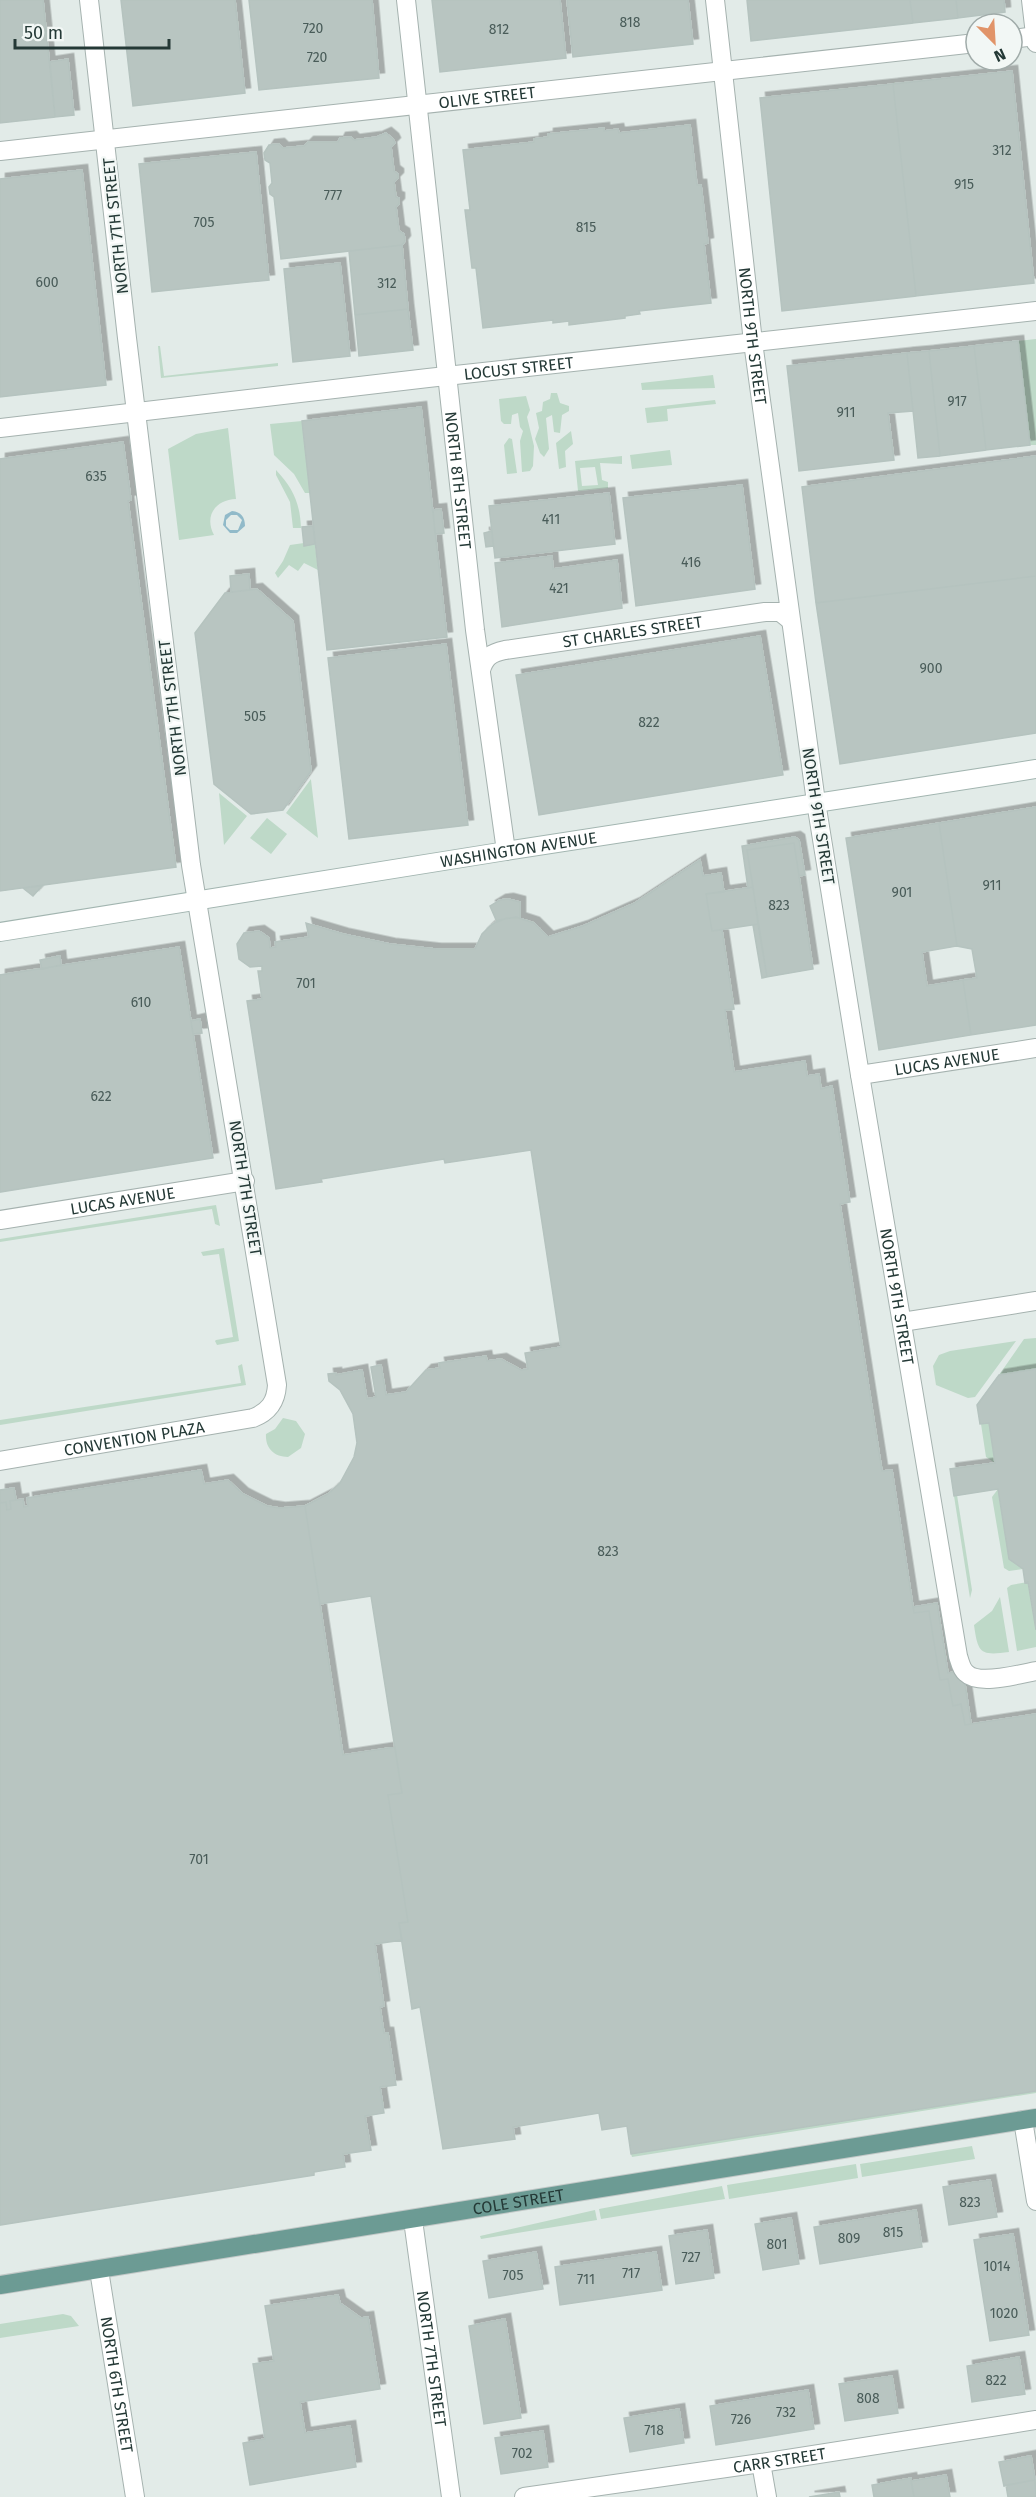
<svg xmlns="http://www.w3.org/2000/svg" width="1036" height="2497" viewBox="0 0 1036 2497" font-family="'Fira Sans',sans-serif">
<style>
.green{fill:#bed9c8;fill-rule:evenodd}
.water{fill:#91bac9;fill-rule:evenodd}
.building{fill:#b8c5c1;stroke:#b5c3bf;stroke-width:1.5;filter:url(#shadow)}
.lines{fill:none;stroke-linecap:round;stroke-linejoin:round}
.minor-casing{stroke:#a5b2af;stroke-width:20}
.tertiary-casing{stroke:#a5b2af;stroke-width:20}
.secondary-casing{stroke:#a2b5b0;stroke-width:20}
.primary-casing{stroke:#c2c8c7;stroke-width:20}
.minor{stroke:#fff;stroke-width:18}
.tertiary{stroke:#fff;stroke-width:18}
.secondary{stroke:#fff;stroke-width:18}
.primary{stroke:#6c9b94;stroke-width:18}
.labels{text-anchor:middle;stroke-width:4.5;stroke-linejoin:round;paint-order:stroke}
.number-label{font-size:14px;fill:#495c59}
.street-label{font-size:16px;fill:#243936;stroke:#f2f7f5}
</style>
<defs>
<filter id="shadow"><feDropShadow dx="5.5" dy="-5.5" stdDeviation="0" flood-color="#0004"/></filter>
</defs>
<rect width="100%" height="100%" fill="#e2ebe8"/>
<path class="green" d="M1036,339V445H1030L1018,341Z
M158,346H160L164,376L278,363V366L161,378Z
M713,375L715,388L642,390L641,383Z
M551,393H557L560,403L569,406V411L562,415L560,433L554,432L552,415L546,418L549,449L544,457L540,453L535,439L539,428L536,413L542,411L543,402L550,399Z
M526,396L530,410L527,417L534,446L533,466L530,471L522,472L520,441L523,431L520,427L518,413L512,415L511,424H504L501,421L499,399Z
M715,400L716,404L667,409L668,421L647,423L645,408Z
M302,421L310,493H305L294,474L274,455L270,424Z
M228,428L236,499C215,500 204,516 214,535L179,540L168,449L196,434Z
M571,431L573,444L565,451L566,467L559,469L556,443Z
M509,438L512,439L517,473L507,474L504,445Z
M670,450L672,465L632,469L630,455Z
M622,456V464L600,463L602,480L608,482V488L578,491L575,461ZM595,467L598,485L582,486L580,468Z
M276,470C293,488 300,503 301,528H293L290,502L276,475Z
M304,543L305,546L315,544L318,570L304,563L298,571L289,565L278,578L275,573L283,561L290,545Z
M311,779V780L318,838L286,813Z
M219,793L247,816L224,845Z
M267,818L287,834L271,854L250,838Z
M216,1205L220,1226L215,1224L212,1209L0,1242V1239Z
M224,1248L239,1341L217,1345L215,1341L216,1340L233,1337L219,1254L203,1256L201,1252Z
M1036,1338V1369L999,1375L1024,1339Z
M1016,1341L975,1397L968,1398L936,1385L933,1366L939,1355L950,1351Z
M242,1364L246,1385L0,1425V1420L241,1383L238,1366Z
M283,1418L296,1421L305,1434L301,1448L288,1457C274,1457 265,1448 266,1434L275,1429Z
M989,1423L995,1463L986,1457L981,1424Z
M998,1489L1009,1559L1023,1569L1009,1571L1004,1568L992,1497Z
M957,1495L972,1590L970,1598L954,1496Z
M1028,1582L1036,1630V1647L1017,1651L1007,1588L1011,1585Z
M1000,1597L1009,1652C980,1656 978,1653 974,1625L992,1611Z
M1036,2091V2093L632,2157L631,2154Z
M972,2146L975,2159L862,2177L860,2164Z
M856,2164L858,2178L729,2199L727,2185Z
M722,2186L725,2199L601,2219L599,2209Z
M595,2210L597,2220L481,2239L480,2236Z
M63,2314L71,2316L79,2326L0,2338V2324Z"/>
<path class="water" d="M232,511C241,512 245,517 245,526L237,533H230L223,525L225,515ZM231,515H237L242,520L238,530H230L226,526V520Z"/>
<path class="building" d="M0,0H43L55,117L0,123Z
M121,0H235L245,93L133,106Z
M249,0H372L379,78L259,90Z
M432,0H560L566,58L440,72Z
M567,0H688L693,44L573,57Z
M747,0H910L913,23L751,41Z
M910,0H956L958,18L913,23Z
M956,0H1004L1005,12L958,18Z
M68,59L74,115L55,117L50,62Z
M1012,71L1034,283L916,296L893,84Z
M893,84L916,296L782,311L760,98Z
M690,125L697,185H701L708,243L704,244L711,303L639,311L640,314L625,316V318L569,325V321L553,323V320L483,328L476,268H472L465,210H470L463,150L534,142V139L548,137V134L604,128V131L618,129L619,133Z
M386,133L393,139L395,143L391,147L394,171L398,174V178L394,182L396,197L399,198V204L396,207L399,231L404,234L405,241L402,245L281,259L274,197L270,194L269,187L272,183L270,163L265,160L264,153L269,145L279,144L283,148L304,146L308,142H338L340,138L351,137L354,140L377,137Z
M256,152L269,280L152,292L139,164Z
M82,170L106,385L0,397V179Z
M402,245L408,309L355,315L349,251Z
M340,263L350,356L293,362L284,269Z
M408,309L413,350L359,356L355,315Z
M1018,341L1030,445L986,450L974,346Z
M974,346L986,450L940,456L929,351Z
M929,351L940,456L918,458L907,353Z
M907,353L913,411L888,413L894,460L799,471L787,366Z
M421,407L447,637L327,650L302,421Z
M123,442L131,500L128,501L176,867L0,891V459Z
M1036,456V576L816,603L802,487Z
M742,485L755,589L636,606L623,498Z
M609,493L615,544L495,558L489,506Z
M441,509L444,533L435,534L433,510Z
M313,526L315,544L304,546L302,527Z
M492,531L493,546L486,547L484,533Z
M552,556L553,569L617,560L622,608L502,627L495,563Z
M249,574L250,590L231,592L230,576Z
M1036,576V733L840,764L816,603Z
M257,589L293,621L311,771L283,810L251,814L214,784L195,633L225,593Z
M760,636L783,775L539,815L516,675Z
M446,644L468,825L349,839L328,658Z
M1036,807V1025L971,1035L963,980L977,978L972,949L957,946L939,823Z
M939,823L957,946L922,952L927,986L963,980L971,1035L879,1050L846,838Z
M795,837L799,840L805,875L799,876L794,843L747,850L753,887L748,888L742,846Z
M794,843L813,969L767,977L747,850Z
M700,860L703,876L721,873L724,892L706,894L712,931L722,930L734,1009L725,1010L734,1072L805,1061L807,1076L819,1074L821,1089L832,1086L850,1202L840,1204L882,1471L892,1470L914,1613L929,1611L940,1680L948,1679L953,1706L961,1704L965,1725L1036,1714V2091L631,2154L627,2126L602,2130L599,2113L513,2127L515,2139L443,2149L420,2007L412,2009L399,1923L408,1922L388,1795L402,1793L371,1596L320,1604L305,1506L328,1494L340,1483L354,1457L357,1443L353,1414L340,1390L329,1381L328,1374L336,1373V1375L362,1370L367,1399L376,1397L371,1367L381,1365L386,1395L406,1392L426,1370L440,1368L439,1363L486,1356L487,1361L501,1359L521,1370L528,1369L525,1353L561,1347L531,1150L445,1163L444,1159L321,1179L322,1182L276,1189L247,1001L262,999L258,971H262V966L250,967L239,959L237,944L244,933L259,931L269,938L270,948L276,947L275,942L309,937L306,923L343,934L390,944L436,949H475L482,934L490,926L499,920L516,917L534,923L548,937L583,926L635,903Z
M42,886L33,896L23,888L32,887Z
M753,887L758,924L712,931L706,894Z
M508,899L520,902V918H507L497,922L490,906L500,900Z
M758,924L767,977L762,978L753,925Z
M179,947L213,1158L0,1192V975Z
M60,956L61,965L42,969L40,960Z
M200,1019L202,1033L193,1034L191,1021Z
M1036,1369V1630L1028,1582L1025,1583L1023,1569L1009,1559L998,1489L954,1496L950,1469L995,1463L989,1423L980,1424L977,1405L999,1375Z
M201,1470L204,1484L228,1480L243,1494L267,1506L280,1508L305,1506L343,1755L395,1747L402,1793L388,1795L408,1922L399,1923L402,1940L375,1944L384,2006L380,2007L384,2033H388L396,2085L380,2087L384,2113L365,2116L371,2150L343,2154L345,2167L314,2172V2175L0,2225V1503L6,1502L7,1510L11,1509L10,1501L23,1499L24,1507L28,1506L27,1498Z
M14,1488L16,1500L10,1501L11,1509L7,1510L6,1502L0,1503V1490Z
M937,1603L948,1673L963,1671L971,1724L965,1725L961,1704L953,1706L948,1679L940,1680L929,1611L914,1613L913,1607Z
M990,2180L997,2217L949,2225L943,2187Z
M916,2210L922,2247L820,2264L814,2227Z
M791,2218L799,2264L763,2270L755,2224Z
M707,2230L714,2278L676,2284L669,2236Z
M1013,2234L1029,2335L990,2341L974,2240Z
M536,2252L543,2289L489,2298L483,2261Z
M656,2252L662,2290L560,2305L555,2267Z
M338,2295L340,2303L361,2318L368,2317L380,2389L300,2402L305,2433L350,2426L356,2467L250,2485L243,2443L265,2439L253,2364L274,2361L265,2306Z
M505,2319L521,2418L484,2424L469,2326Z
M1019,2357L1025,2394L972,2402L967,2366Z
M892,2376L898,2413L845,2421L839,2384Z
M808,2390L814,2429L716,2445L710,2406Z
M679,2409L684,2443L630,2452L624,2418Z
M543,2431L548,2467L501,2474L495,2438Z
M1031,2456L1035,2480L1004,2486L999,2462Z
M946,2475L950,2497H914L911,2481Z
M911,2478L914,2497H874L872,2485Z
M1035,2480L1036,2497H1008L1006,2485Z
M839,2492L840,2497H809Z"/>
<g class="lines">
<g class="minor-casing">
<g id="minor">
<path id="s1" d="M481,670C485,657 491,653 505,650L765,612H780L790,620"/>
<path id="s2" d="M816,802L860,1075L958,1656C960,1662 961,1669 966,1673C979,1686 1019,1674 1036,1671"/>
<path id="s3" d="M860,1075L1036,1048"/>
<path id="s4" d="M0,1220L245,1181"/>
<path d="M902,1322L1036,1301"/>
<path id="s5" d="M0,1461L253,1418C269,1412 276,1402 277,1385L191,865L127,338L89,0"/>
<path id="s6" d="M413,2220L451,2497"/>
<path id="s7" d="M99,2270L135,2497"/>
<path d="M761,2463L767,2497"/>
<path id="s8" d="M524,2497L761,2463L1036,2420"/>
</g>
</g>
<g class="tertiary-casing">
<g id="tertiary">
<path id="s9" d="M406,0L475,630L506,851"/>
<path id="s10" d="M715,0L753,342L816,802"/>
<path d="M1031,0L1036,43"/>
<path d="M1012,39L1036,36"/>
<path id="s11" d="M0,151L976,43"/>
<path id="s12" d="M0,428L428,378L1036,311"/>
<path d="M1023,2120L1036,2201"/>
</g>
</g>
<g class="secondary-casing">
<g id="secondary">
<path id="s13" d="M0,932L506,851L1036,769"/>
</g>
</g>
<g class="primary-casing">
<g id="primary">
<path id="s14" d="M0,2285L1036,2118"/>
</g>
</g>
<use href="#minor" class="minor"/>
<use href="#tertiary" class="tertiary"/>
<use href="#secondary" class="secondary"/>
<use href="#primary" class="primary"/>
</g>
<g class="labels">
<g class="number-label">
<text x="630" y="27">818</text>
<text x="313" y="33">720</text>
<text x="499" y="34">812</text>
<text x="317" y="62">720</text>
<text x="1002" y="155">312</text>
<text x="964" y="189">915</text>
<text x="333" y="200">777</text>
<text x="204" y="227">705</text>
<text x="586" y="232">815</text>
<text x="47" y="287">600</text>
<text x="387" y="288">312</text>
<text x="957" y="406">917</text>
<text x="846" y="417">911</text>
<text x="96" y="481">635</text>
<text x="551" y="524">411</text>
<text x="691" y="567">416</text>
<text x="559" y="593">421</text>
<text x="931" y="673">900</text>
<text x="255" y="721">505</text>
<text x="649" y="727">822</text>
<text x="992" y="890">911</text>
<text x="902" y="897">901</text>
<text x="779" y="910">823</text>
<text x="306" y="988">701</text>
<text x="141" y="1007">610</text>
<text x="101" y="1101">622</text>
<text x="608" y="1556">823</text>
<text x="199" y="1864">701</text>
<text x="970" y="2207">823</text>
<text x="893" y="2237">815</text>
<text x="849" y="2243">809</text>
<text x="777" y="2249">801</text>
<text x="691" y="2262">727</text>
<text x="997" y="2271">1014</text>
<text x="631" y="2278">717</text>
<text x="513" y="2280">705</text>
<text x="586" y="2284">711</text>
<text x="1004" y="2318">1020</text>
<text x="996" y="2385">822</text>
<text x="868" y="2403">808</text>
<text x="786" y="2417">732</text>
<text x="741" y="2424">726</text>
<text x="654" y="2435">718</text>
<text x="522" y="2458">702</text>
</g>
<g class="street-label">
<text dy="6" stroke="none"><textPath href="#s11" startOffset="490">OLIVE STREET</textPath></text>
<text transform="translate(115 226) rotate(-96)" y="6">NORTH 7TH STREET</text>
<text dy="6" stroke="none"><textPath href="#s10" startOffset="338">NORTH 9TH STREET</textPath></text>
<text dy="6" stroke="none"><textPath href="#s12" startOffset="522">LOCUST STREET</textPath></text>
<text dy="6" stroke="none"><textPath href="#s9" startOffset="483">NORTH 8TH STREET</textPath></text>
<text dy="6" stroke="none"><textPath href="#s1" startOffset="162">ST CHARLES STREET</textPath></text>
<text transform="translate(172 708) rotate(-97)" y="6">NORTH 7TH STREET</text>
<text transform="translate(819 816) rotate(81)" y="6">NORTH 9TH STREET</text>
<text dy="6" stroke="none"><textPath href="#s13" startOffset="525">WASHINGTON AVENUE</textPath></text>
<text dy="6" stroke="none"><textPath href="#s3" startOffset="88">LUCAS AVENUE</textPath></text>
<text transform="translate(246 1188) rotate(81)" y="6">NORTH 7TH STREET</text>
<text dy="6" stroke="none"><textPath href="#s4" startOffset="124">LUCAS AVENUE</textPath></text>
<text dy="6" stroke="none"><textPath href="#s2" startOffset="501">NORTH 9TH STREET</textPath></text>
<text dy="6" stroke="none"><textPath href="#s5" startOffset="136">CONVENTION PLAZA</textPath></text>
<text dy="6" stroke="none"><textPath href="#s14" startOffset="525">COLE STREET</textPath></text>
<text dy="6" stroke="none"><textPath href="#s6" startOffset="140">NORTH 7TH STREET</textPath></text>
<text dy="6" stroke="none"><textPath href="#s7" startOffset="116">NORTH 6TH STREET</textPath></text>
<text dy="6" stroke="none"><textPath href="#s8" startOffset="258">CARR STREET</textPath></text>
</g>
</g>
<g transform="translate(994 42) rotate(156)"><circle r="28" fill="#f2f7f5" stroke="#a0aba9" stroke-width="1.5"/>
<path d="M0-4.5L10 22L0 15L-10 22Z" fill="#e19469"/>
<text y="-9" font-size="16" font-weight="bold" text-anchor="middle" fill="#243936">N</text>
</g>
<path d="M15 39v9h154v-9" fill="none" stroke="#243936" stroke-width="3"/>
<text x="24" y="39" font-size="18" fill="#243936" stroke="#f2f7f5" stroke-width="4.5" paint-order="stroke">50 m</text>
</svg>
